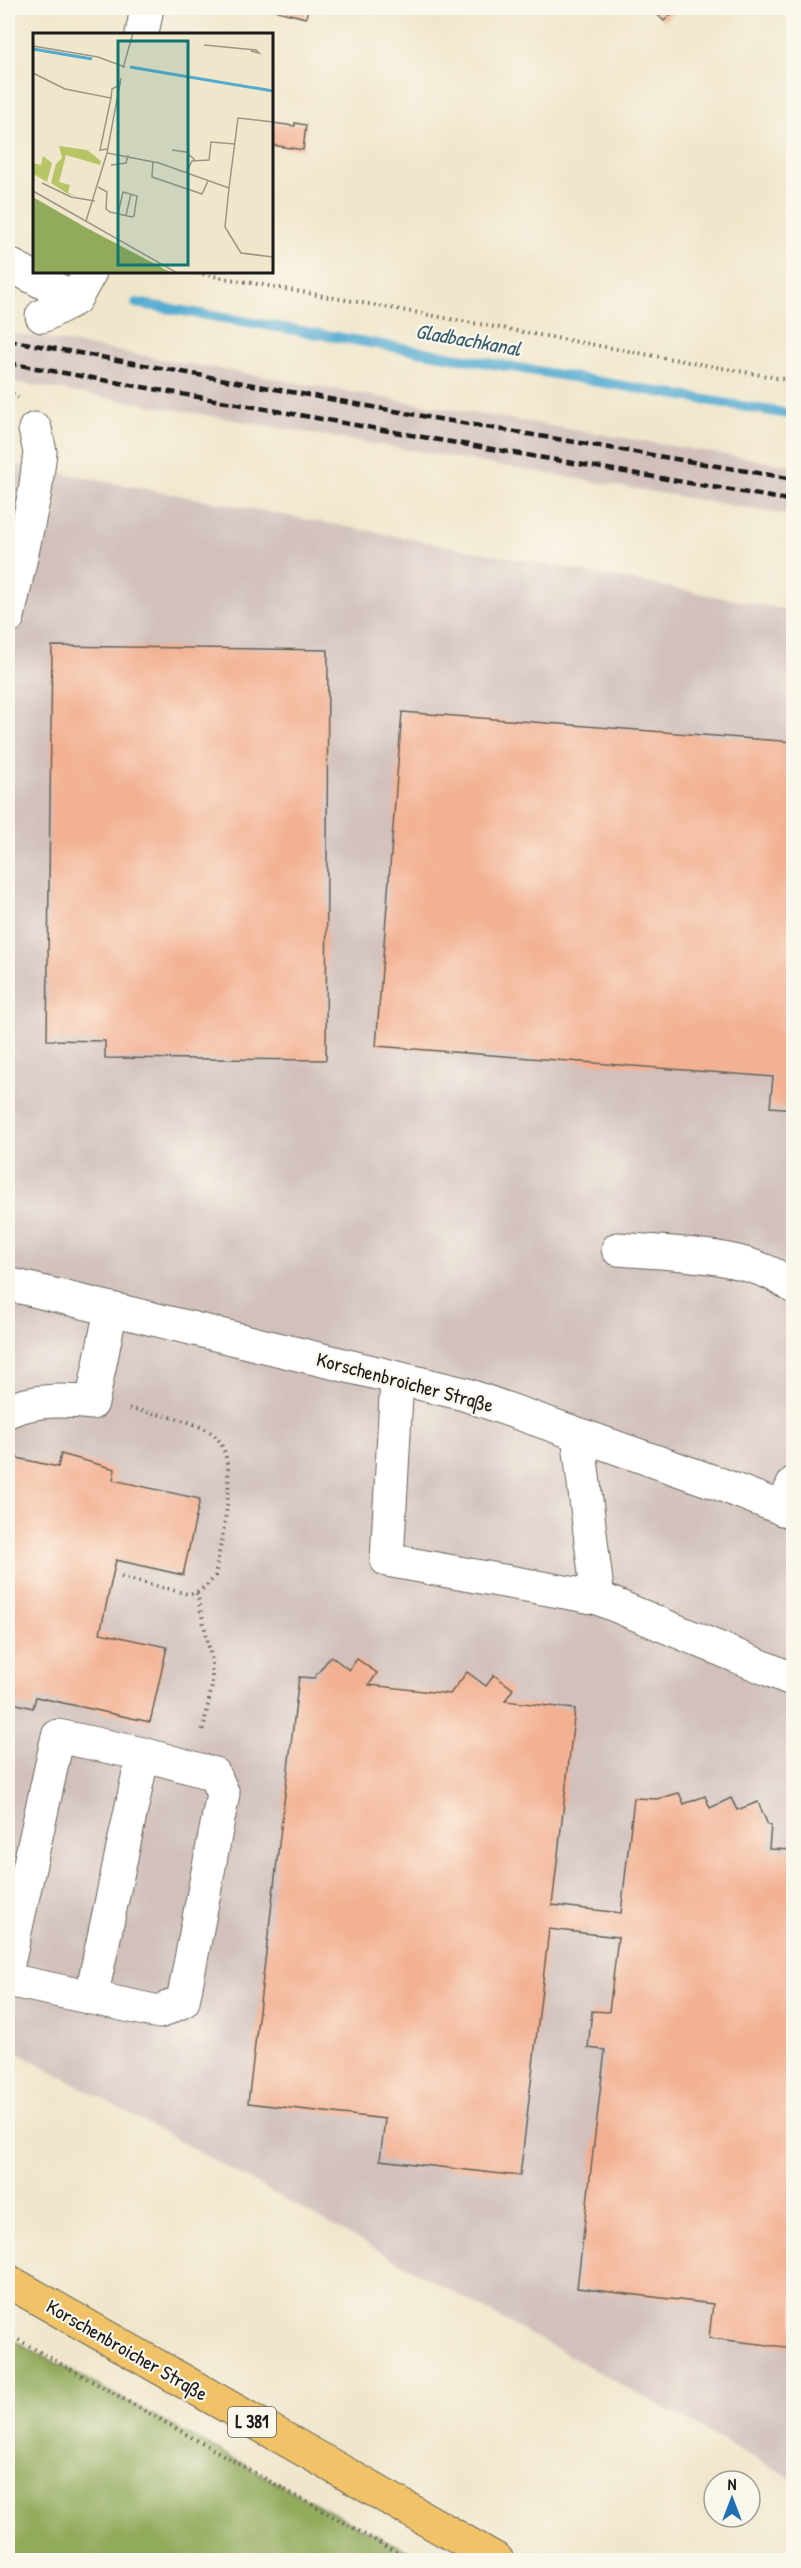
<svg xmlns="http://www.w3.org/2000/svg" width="801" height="2568" viewBox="0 0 801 2568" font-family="'Patrick Hand',sans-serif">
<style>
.industrial{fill:#d1c0bc}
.forest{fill:#92aa5c;stroke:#57633c;stroke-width:1.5}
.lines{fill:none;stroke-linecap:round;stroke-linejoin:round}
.stream{stroke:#53aad0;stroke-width:10}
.building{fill:#f3b193}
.minor-casing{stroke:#666359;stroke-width:35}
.major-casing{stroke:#666359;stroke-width:35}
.path{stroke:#666359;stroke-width:4;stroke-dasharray:1.5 4.5;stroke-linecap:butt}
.minor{stroke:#fff;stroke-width:33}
.major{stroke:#f1c369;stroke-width:33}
.rail{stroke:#1c1c1c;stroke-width:4.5;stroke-dasharray:9 4.5;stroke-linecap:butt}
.labels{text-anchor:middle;stroke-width:4.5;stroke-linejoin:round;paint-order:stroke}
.shield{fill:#fbf7ec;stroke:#5f5e5a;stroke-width:1.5}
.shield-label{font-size:18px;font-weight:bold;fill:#1c1c1c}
.street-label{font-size:20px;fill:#1c1c1c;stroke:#fbf7ec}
.water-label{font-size:21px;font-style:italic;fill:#355c6d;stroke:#fbf7ec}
.inset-river{fill:none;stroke:#53aad0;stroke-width:3}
.inset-road{fill:none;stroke:#9b9585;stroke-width:1.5}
.view{fill:#0f766e;fill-opacity:0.15;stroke:#0f766e;stroke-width:3}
.inset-edge{fill:none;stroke:#1c1c1c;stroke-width:3}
</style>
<rect width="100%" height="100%" fill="#fbf7ec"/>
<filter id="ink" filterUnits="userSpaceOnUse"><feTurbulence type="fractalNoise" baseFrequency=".0167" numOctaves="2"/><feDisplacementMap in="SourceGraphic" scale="12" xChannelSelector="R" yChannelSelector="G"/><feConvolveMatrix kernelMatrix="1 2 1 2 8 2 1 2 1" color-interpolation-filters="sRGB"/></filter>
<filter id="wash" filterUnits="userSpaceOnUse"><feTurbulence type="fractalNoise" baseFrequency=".008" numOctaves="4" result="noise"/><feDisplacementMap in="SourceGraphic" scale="24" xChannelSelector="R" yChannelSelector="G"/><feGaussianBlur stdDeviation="1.35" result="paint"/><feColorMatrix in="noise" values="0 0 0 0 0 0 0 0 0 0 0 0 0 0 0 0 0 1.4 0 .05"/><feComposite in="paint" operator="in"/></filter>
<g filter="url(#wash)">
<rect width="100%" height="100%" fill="#f0e6cb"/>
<path class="industrial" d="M8,332L413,403L793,466V516L8,381Z
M8,463L793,611V2479L8,2047Z"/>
<path class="forest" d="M8,2337L359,2527L426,2560H8Z"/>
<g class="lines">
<path class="stream" d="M136,303L794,415"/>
</g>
<g id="blocks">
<path class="building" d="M278,8H308L306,18L277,11Z
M654,8H677L664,21L652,9Z
M8,79L12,81L8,98Z
M272,123L295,126V123L306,125L303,150L272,145Z
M52,646L328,650L326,1060L105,1058V1041L47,1040Z
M402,712L794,742V1109L770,1107L773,1077L376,1046Z
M61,1454L115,1469L113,1480L200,1499L183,1575L116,1560L100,1633L167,1647L150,1722L36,1697L33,1708L13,1703L16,1692L8,1690V1456L58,1467Z
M331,1656L349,1670L357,1659L377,1673L369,1685L450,1694L467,1672L486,1686L494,1675L513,1689L505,1701L575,1709L552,1905L621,1913L634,1798L657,1799L679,1793L684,1804L705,1796L710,1808L731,1798L737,1810L758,1802L768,1825H771L769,1849L794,1850V2348L709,2338L713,2304L577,2288L605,2050L588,2048L592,2011L609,2012L618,1937L549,1929L520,2176L380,2160L385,2119L248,2103L299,1677L314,1678Z"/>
</g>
</g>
<g filter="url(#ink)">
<use href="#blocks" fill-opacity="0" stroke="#666359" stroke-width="1.5"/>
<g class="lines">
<g class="minor-casing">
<path id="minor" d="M142,34L147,8
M8,264L75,299
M42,316L75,299L90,272
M8,617L35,492L40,452L35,429
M618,1249C673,1254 748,1252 794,1287
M8,1284L464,1394L717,1483L794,1513
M397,1378L387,1560L598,1598L794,1680
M8,1411C35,1399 63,1400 92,1403L111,1309
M578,1435L598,1598
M782,1509L794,1483
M8,1964L58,1736L143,1754L214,1774L223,1794L183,2001L159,2012L8,1980
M91,1998L143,1754"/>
</g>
<g class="major-casing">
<path id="major" d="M8,2281L497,2560"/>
</g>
<path class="path" d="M191,272L794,381
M8,390L18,398
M121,1577L188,1594C201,1592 207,1586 215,1576C220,1541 242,1465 216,1437C200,1420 148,1412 125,1408
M197,1593L212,1661V1686L202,1733
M8,2334L410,2560"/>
<use href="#minor" class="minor"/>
<use href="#major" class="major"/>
<path class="rail" d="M8,340L433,418L794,479
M8,363L428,438L794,501"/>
</g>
</g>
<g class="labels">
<rect class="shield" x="228" y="2407" width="48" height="30" rx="4.5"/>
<g class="shield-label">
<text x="252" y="2428">L 381</text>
</g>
<g class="street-label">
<text transform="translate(405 1382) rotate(15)" y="7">Korschenbroicher Straße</text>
<text transform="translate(127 2350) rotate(30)" y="7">Korschenbroicher Straße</text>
</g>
<g class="water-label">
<text transform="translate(468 340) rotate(10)" y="7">Gladbachkanal</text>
</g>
</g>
<g transform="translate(33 33)">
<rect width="240" height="240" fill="#f0e6cb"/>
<path d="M26,113L54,117L68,128L67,132L33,122L26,149L37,152L35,160L45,163L35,161L18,150L23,131L29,125ZM10,123L19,130L14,149L0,141V130L8,132Z" fill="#b8c567"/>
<path d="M0,164L52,194L139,240H0Z" fill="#92aa5c"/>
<path class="inset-river" d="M0,16L59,26M97,34L240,58"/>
<path class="inset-road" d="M171,12L223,17L226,20L218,18M0,13L65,24L92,34M90,35L100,0M0,40L32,56L78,65L67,117L74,116M78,65L79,56L88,51M139,117L153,119L162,127M74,120L126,130L196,155L205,85L240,89M120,128L119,144L169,161L175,148M78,132L93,130L95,122M153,140L159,128L176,127L178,109L202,111M9,150L38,164L62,168M65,154L74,159L73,176L77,179L99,184L101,183L104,163L90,159L85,181M196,155L192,194L208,220L240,224M0,158L144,240M93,182L98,161M53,188L74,120L88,45"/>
<path class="view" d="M85,8H155V232H85Z"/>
<rect width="240" height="240" class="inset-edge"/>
</g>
<rect width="801" height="2568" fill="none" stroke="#fbf7ec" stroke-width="30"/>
<g transform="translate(732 2499)"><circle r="28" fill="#fbf7ec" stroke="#a29f99" stroke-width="1.5"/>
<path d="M0-4.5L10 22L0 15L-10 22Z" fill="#1f6fb2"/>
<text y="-9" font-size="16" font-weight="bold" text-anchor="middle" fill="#1c1c1c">N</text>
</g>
</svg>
